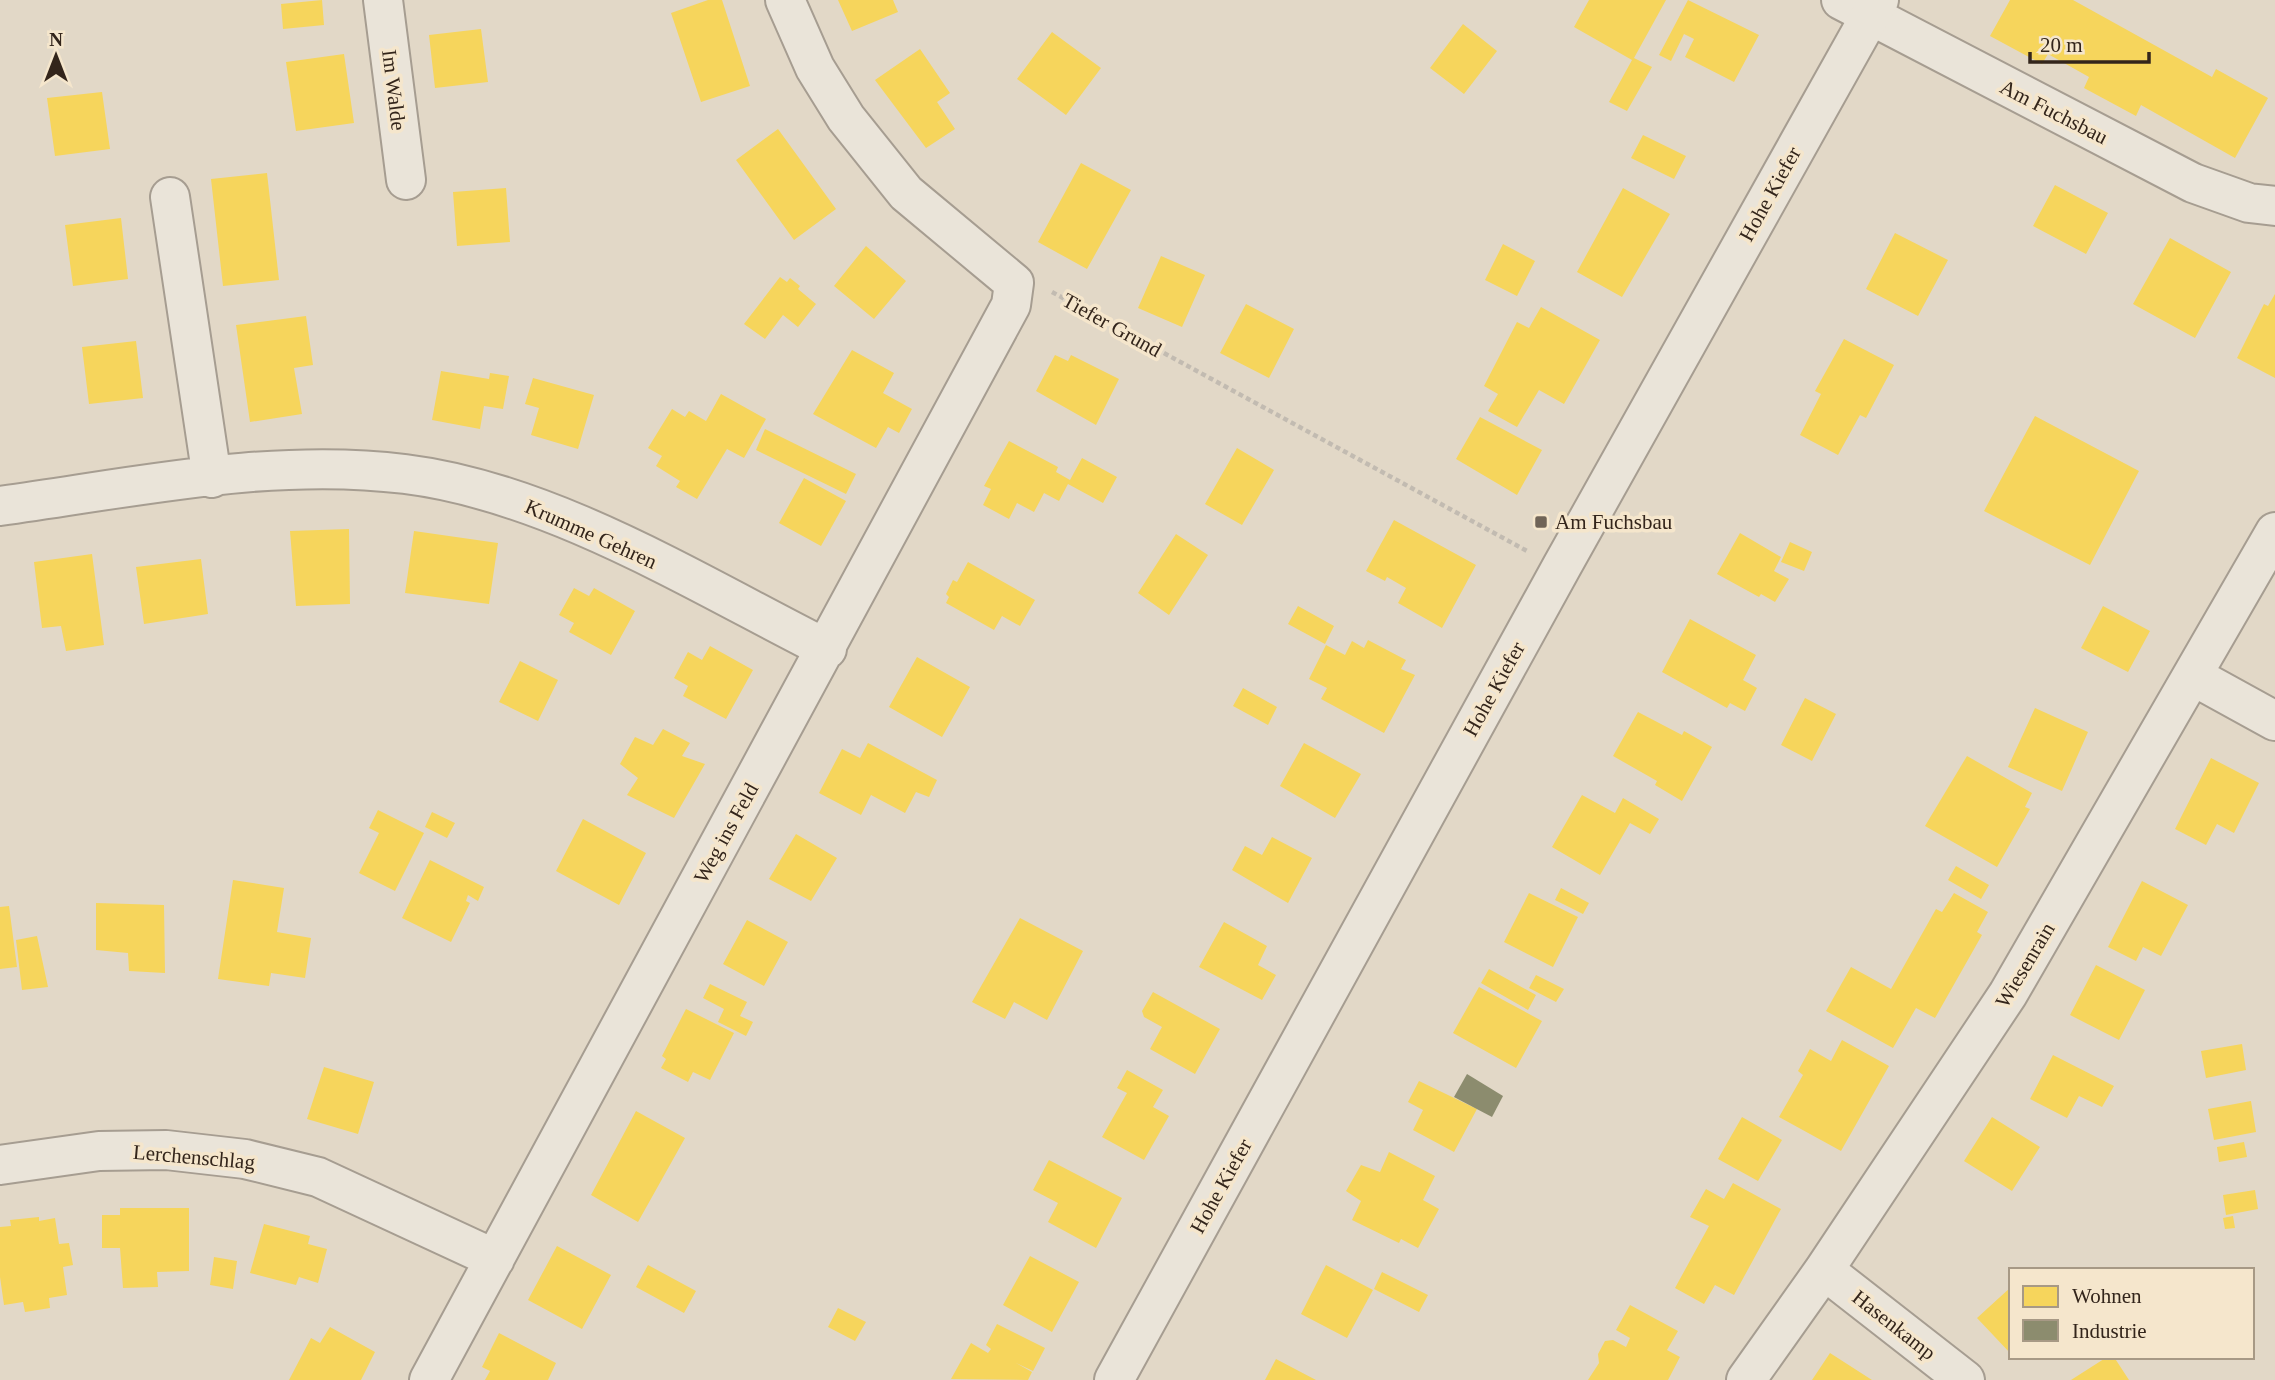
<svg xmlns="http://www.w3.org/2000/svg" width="2275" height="1380" viewBox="0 0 2275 1380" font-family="Georgia,serif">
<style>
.homes{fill:#f6d55c}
.industry{fill:#8c8c6e}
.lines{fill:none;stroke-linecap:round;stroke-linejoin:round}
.minor-casing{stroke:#a69d91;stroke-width:42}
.tertiary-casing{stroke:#a69d91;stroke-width:42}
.path{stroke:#c2bbb1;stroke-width:4.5;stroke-dasharray:5 3.5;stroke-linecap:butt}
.minor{stroke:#eae4d9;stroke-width:38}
.tertiary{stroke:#eae4d9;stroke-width:38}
.poi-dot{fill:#706457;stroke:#f5e6cc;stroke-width:2.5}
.labels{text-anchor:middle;stroke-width:7;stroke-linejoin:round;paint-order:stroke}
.street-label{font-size:21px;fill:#33251b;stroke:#f5e6cc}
.poi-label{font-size:21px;fill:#33251b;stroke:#f5e6cc;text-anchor:start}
</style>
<rect width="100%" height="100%" fill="#e2d8c7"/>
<path class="homes" d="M322,0L324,25L283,29L281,4Z
M708,0H722L750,86L701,102L671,13Z
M838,0H893L898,12L852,31Z
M1589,0H1666L1634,58L1652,67L1627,111L1609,102L1632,60L1574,27Z
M1688,0L1759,35L1734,82L1685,57L1694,39L1684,34L1671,61L1659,55Z
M2010,0H2073L2212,77L2216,69L2268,98L2235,158L2141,105L2136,116L2084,88L2089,77L2048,54L2042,64L1990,36Z
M1463,24L1497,51L1464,94L1430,68Z
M481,29L488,82L435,88L429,35Z
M1052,32L1101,68L1066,115L1017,79Z
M920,49L950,93L937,102L955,129L926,148L875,80Z
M344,54L354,123L296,131L286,62Z
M102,92L110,149L55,156L47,98Z
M778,129L836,209L794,240L736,160Z
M1643,135L1686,156L1674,179L1631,158Z
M1081,163L1131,190L1087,269L1038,242Z
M267,173L279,280L223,286L211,179Z
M2055,185L2108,213L2086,254L2033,226Z
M506,188L510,242L457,246L453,192Z
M1623,188L1670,214L1622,297L1577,272Z
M121,218L128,279L73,286L65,225Z
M1895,233L1948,260L1918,316L1866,289Z
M2170,238L2231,272L2195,338L2133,304Z
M1503,244L1535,261L1517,296L1485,280Z
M866,246L906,281L874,319L834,286Z
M1161,256L1205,275L1182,327L1138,308Z
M780,277L787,282L790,278L800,286L798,289L816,304L798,327L783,315L765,339L744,324Z
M2275,294V378L2237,358L2264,304L2268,306Z
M1246,304L1294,329L1269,378L1220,353Z
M1541,307L1600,340L1564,404L1539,390L1517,427L1488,411L1498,394L1484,386L1517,322L1529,328Z
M306,316L313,365L294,368L302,414L250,422L236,325Z
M1844,339L1894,365L1866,418L1860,415L1838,455L1800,435L1821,394L1815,391Z
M136,341L143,398L89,404L82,347Z
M852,350L894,373L883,393L912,409L899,433L888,427L876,448L813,414Z
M1055,355L1068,361L1071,355L1119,379L1096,425L1036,391Z
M441,371L489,379L490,373L509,376L503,409L484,406L480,429L432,420Z
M533,378L594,395L578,449L531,435L539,408L525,404Z
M721,394L766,419L744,458L727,449L697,499L676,487L680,481L656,466L662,456L648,448L672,409L685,417L689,411L706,421Z
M2035,416L2139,471L2090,565L1984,511Z
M1480,417L1542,450L1517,495L1456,459Z
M765,429L856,474L846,494L756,450Z
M1009,441L1058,467L1056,472L1070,480L1082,458L1117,477L1103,503L1068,484L1059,501L1044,493L1034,512L1017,503L1009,519L983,505L991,489L984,486Z
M1237,448L1274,470L1242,525L1205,504Z
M804,478L846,501L821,546L779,523Z
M1394,520L1476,565L1442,628L1398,603L1406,588L1387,577L1385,581L1366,571Z
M349,529L350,604L296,606L290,531Z
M414,531L498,543L489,604L405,593Z
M1740,533L1781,557L1774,571L1789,579L1775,602L1761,594L1759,597L1717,574Z
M1176,534L1208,555L1169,615L1138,593Z
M1790,542L1812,552L1804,571L1781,562Z
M92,554L104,645L66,651L61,626L42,628L34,562Z
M201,559L208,614L144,624L136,567Z
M968,562L1035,600L1020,626L1002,616L994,630L946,603L949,597L946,594L953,580L957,582Z
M574,588L589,596L594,588L635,611L611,655L569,632L574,623L559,615Z
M1298,606L1334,626L1325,644L1288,624Z
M2103,606L2150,631L2128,672L2081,648Z
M1690,619L1756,655L1743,680L1757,688L1745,711L1730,703L1727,708L1662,672Z
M1368,640L1406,660L1401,669L1415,675L1384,733L1321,699L1327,688L1309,679L1326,645L1345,655L1352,641L1364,648Z
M710,646L753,670L726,719L683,696L688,686L674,678L688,652L702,660Z
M917,657L970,687L942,737L889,707Z
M520,661L558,680L538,721L499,702Z
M1243,688L1277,707L1268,725L1233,706Z
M1805,698L1836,714L1812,761L1781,745Z
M2035,708L2088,732L2062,791L2008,767Z
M1638,712L1682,735L1684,731L1712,747L1682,801L1655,785L1657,781L1613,756Z
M663,729L690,743L682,756L705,764L674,818L627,795L638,778L620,764L635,737L653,745Z
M868,743L937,780L929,797L916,792L905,813L871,795L861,815L819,793L842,749L860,758Z
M1304,743L1361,774L1335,818L1280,786Z
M1967,756L2032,793L2025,807L2030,809L1997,867L1925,826Z
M2211,758L2259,783L2234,833L2217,824L2206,845L2175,829Z
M1582,795L1615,813L1623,798L1659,819L1650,834L1630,823L1600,875L1552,847Z
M378,810L424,833L395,891L359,873L379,833L369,828Z
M432,812L455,823L447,838L425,827Z
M583,819L646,853L619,905L556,871Z
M796,834L837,858L811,901L769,879Z
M1272,837L1312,858L1288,903L1232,870L1245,846L1262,855Z
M430,860L484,887L478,901L468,895L466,901L470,903L451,942L402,918Z
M1956,866L1989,885L1981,899L1948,880Z
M233,880L284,888L277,932L311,938L305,978L271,973L269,986L218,979Z
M2142,881L2188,905L2161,956L2143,947L2136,961L2108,947Z
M1561,888L1589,903L1583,914L1555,900Z
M1529,893L1578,917L1553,967L1504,942Z
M1954,893L1988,912L1977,932L1982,935L1935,1018L1916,1008L1893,1048L1826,1011L1851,967L1891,989L1936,909L1942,912Z
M96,903L164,905L165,973L129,971L128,953L96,950Z
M9,906L17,967L0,969V907Z
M1020,918L1083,951L1047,1020L1014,1002L1005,1019L972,1002Z
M747,920L788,942L764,986L723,964Z
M1224,922L1267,946L1258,965L1276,975L1262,1000L1199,967Z
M37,936L48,987L22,990L16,940Z
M2096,965L2145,990L2119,1040L2070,1015Z
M1489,969L1536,995L1528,1010L1481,983Z
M1536,975L1564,989L1556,1002L1529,988Z
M710,984L747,1002L740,1016L753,1022L746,1036L718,1022L724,1009L703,998Z
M1479,987L1542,1021L1516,1068L1453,1033Z
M1153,992L1220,1029L1195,1074L1150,1049L1162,1027L1144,1017L1142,1011Z
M686,1009L734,1033L710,1080L693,1072L688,1082L661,1068L666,1059L662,1056Z
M1842,1040L1889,1066L1841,1151L1779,1117L1803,1075L1798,1071L1810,1049L1831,1061Z
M2242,1044L2246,1070L2206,1078L2201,1051Z
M2053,1055L2114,1086L2102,1107L2079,1096L2067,1118L2030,1099Z
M324,1067L374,1082L358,1134L307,1119Z
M1127,1070L1163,1090L1153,1107L1169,1116L1144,1160L1102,1137L1127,1093L1117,1088Z
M1419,1081L1477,1109L1454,1152L1413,1130L1423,1110L1408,1102Z
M2251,1101L2256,1132L2214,1140L2208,1109Z
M636,1111L685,1138L638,1222L591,1195Z
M1742,1117L1782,1140L1758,1181L1718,1159Z
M1992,1117L2040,1147L2012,1191L1964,1161Z
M2244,1142L2247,1157L2219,1162L2217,1147Z
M1389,1152L1435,1176L1423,1200L1439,1209L1418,1248L1401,1239L1399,1243L1352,1220L1361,1201L1346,1191L1361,1165L1380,1172Z
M1049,1160L1122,1198L1096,1248L1048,1222L1058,1203L1033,1190Z
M1733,1183L1781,1209L1734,1295L1715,1285L1704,1304L1675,1288L1709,1226L1690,1217L1706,1189L1724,1199Z
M2255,1190L2258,1209L2226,1215L2223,1195Z
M120,1208H189V1271L157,1272L158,1287L123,1288L120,1248H102V1215H120Z
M2233,1216L2235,1228L2225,1229L2223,1218Z
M39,1217V1221L55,1218L59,1244L69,1243L73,1265L63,1267L67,1295L49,1298L50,1308L25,1312L23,1302L4,1305L0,1277V1227L11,1226L10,1220Z
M264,1224L310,1236L308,1244L327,1249L318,1283L299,1277L296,1285L250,1273Z
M557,1246L611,1275L582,1329L528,1300Z
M1030,1256L1079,1282L1052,1332L1003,1305Z
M214,1257L237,1261L233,1289L210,1285Z
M648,1265L696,1291L684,1313L636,1287Z
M1326,1265L1373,1290L1347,1338L1301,1314Z
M1382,1272L1428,1295L1419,1312L1374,1289Z
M2011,1287V1354L1977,1318Z
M1630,1305L1678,1331L1667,1350L1680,1357L1668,1380H1588L1599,1363L1598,1354L1605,1341L1613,1340L1626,1347L1630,1338L1616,1330Z
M838,1308L866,1322L855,1341L828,1327Z
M997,1324L1045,1348L1033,1371L1016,1363L1032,1372L1028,1380L951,1379L971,1343L988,1353L991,1349L986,1345Z
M330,1327L375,1352L361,1380H289L311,1338L320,1343Z
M499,1333L556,1363L548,1380H485L490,1371L482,1367Z
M1830,1353L1872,1380H1812Z
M2107,1357H2114L2129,1380H2071Z
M1276,1359L1316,1380H1265Z"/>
<path class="industry" d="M1467,1074L1503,1096L1492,1117L1454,1097Z"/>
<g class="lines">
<g class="minor-casing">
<path id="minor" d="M383,0L406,180
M1841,0L2193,183L2249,203L2275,206
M170,197L212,478
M0,506C132,488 271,457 405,474C551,492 696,583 827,649
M2195,677L2275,721
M0,1165L99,1151L166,1150L245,1159L318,1177L495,1259
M1824,1270L1965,1380
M429,1380L1011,305L1014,283L906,193L846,118L815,68L785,0
M1746,1380L1824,1270L2008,994L2275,532"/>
</g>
<g class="tertiary-casing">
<path id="tertiary" d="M1114,1380L1562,566L1879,0"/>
</g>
<path class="path" d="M1052,292L1527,551"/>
<use href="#minor" class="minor"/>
<use href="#tertiary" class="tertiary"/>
</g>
<rect class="poi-dot" x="1534" y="515" width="14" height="14" rx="3.5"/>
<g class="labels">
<g class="street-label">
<text transform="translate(394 90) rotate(83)" y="7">Im Walde</text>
<text transform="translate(2054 112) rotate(27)" y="7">Am Fuchsbau</text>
<text transform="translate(1770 194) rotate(-61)" y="7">Hohe Kiefer</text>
<text transform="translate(1112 325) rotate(29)" y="7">Tiefer Grund</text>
<text transform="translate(591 534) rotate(24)" y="7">Krumme Gehren</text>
<text transform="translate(1494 689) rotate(-61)" y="7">Hohe Kiefer</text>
<text transform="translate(726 833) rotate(-61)" y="7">Weg ins Feld</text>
<text transform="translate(2025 965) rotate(-59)" y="7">Wiesenrain</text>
<text transform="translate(194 1157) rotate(5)" y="7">Lerchenschlag</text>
<text transform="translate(1221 1186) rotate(-61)" y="7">Hohe Kiefer</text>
<text transform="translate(1894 1325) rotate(38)" y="7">Hasenkamp</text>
</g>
<g class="poi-label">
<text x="1555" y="529">Am Fuchsbau</text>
</g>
</g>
<rect x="2009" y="1268" width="245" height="91" fill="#f5e6cc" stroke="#a79985" stroke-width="2"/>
<rect x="2023" y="1286" width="35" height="21" fill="#f6d55c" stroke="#a79985" stroke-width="2"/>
<text x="2072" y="1303" font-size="21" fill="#33251b">Wohnen</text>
<rect x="2023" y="1320" width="35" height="21" fill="#8c8c6e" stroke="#a79985" stroke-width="2"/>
<text x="2072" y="1338" font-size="21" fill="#33251b">Industrie</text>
<g transform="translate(56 56)" stroke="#f5e6cc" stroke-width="5" paint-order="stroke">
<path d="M0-5L12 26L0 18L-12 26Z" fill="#33251b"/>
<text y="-10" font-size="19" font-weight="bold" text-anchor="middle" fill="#33251b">N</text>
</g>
<path d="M2030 52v10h119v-10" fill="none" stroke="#33251b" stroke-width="3.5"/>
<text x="2040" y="52" font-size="21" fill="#33251b" stroke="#f5e6cc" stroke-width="5" paint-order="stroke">20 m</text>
</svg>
